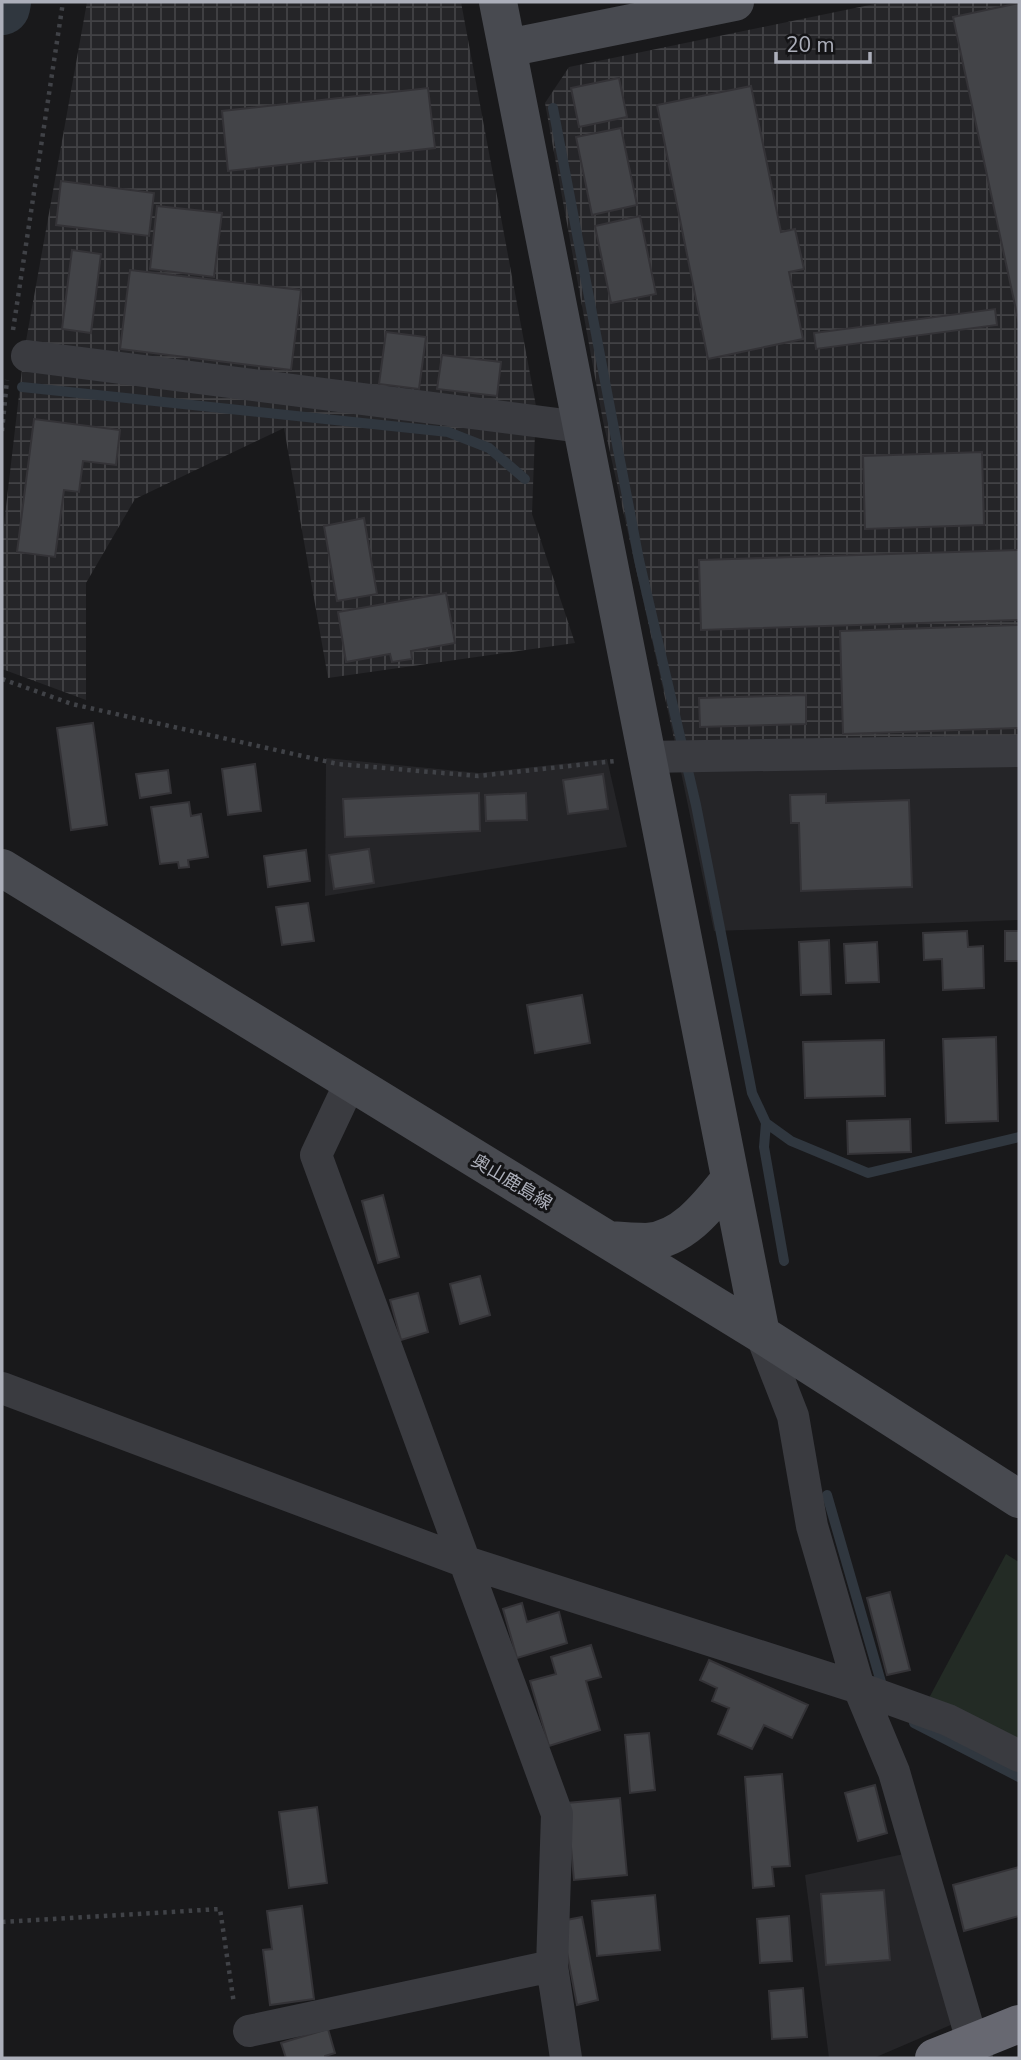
<svg xmlns="http://www.w3.org/2000/svg" width="1021" height="2060" viewBox="0 0 1021 2060" font-family="'Nunito Sans','Noto Sans JP',sans-serif">
<style>
.built{fill:#252528}
.industrial{fill:url(#industrial-grid)}
.park{fill:#232b25}
.lines{fill:none;stroke-linecap:round;stroke-linejoin:round}
.stream{stroke:#30373f;stroke-width:10}
.river{stroke:#30373f;stroke-width:56}
.building{fill:#434448;stroke:#343337;stroke-width:2}
.path{stroke:#404247;stroke-width:4.5;stroke-dasharray:3.5 5;stroke-linecap:butt}
.street{stroke:#3a3b40;stroke-width:32}
.secondary{stroke:#484a50;stroke-width:38}
.highway{stroke:#676871;stroke-width:38}
.labels{text-anchor:middle;stroke-width:6;stroke-linejoin:round;paint-order:stroke}
.street-label{font-size:18px;fill:#acafba;stroke:#141416}
</style>
<defs>
<pattern id="industrial-grid" width="8" height="8" patternUnits="userSpaceOnUse" patternTransform="scale(1.75)"><rect width="8" height="8" fill="#252528"/><path d="M0 4h8M4 0v8" fill="none" stroke="#424245"/></pattern>
</defs>
<rect width="100%" height="100%" fill="#19191b"/>
<path class="built" d="M1019,738V920L714,931L675,743Z
M326,758L479,773L607,759L627,847L325,896Z
M904,1854L953,2024L874,2058H829L805,1875Z"/>
<path class="industrial" d="M87,2H461L536,406L532,514L575,643L328,678L284,428L135,499L86,583V700L2,669V541L24,352Z
M884,2H1019V738L675,743L603,421L545,103L569,67Z"/>
<path class="park" d="M1006,1554L1019,1562V1744L929,1698Z"/>
<g class="lines">
<path class="stream" d="M553,108L639,560L696,805L752,1093L766,1123L791,1141L868,1173L1019,1137
M22,387L448,432L489,448L525,479
M766,1123L764,1147L784,1261
M827,1495L883,1689
M914,1723L1019,1777"/>
<path class="river" d="M2,7L3,2"/>
</g>
<path class="building" d="M1019,3V324L953,17Z
M619,78L627,117L579,127L571,88Z
M751,86L781,232L795,229L804,269L789,272L803,339L708,359L657,105Z
M428,88L435,148L228,171L222,111Z
M621,128L637,205L592,215L576,137Z
M61,181L154,193L149,236L56,225Z
M157,206L222,213L214,277L150,269Z
M640,216L656,294L611,303L595,226Z
M72,250L101,254L91,333L62,329Z
M130,270L301,290L291,370L120,349Z
M995,309L997,325L816,349L814,333Z
M386,332L426,337L419,389L379,384Z
M442,355L501,362L497,396L437,389Z
M34,419L120,430L116,465L83,461L79,492L64,490L55,557L17,552Z
M982,452L984,525L865,529L863,456Z
M364,518L377,594L337,601L324,526Z
M1019,550V620L701,630L699,560Z
M446,593L455,643L411,651L412,659L392,662L390,654L346,662L338,612Z
M1019,625V728L843,734L840,631Z
M806,695V724L700,727L699,698Z
M93,723L107,825L71,830L57,728Z
M255,764L261,811L228,815L222,769Z
M168,770L171,793L140,798L136,774Z
M603,774L608,809L568,814L563,780Z
M479,793L480,831L345,837L343,799Z
M526,793L527,820L486,821L485,795Z
M826,794V803L909,800L912,887L801,891L799,823H791L790,795Z
M189,802L191,816L201,814L208,857L188,860L189,867L179,868L178,862L160,864L151,807Z
M369,849L374,883L334,889L329,855Z
M306,850L310,881L268,887L264,856Z
M308,903L314,941L282,945L276,907Z
M967,931L968,947L983,946L984,988L943,990L942,959L924,960L923,933Z
M1005,931H1019V961H1005Z
M829,940L831,994L801,995L799,942Z
M877,942L879,982L846,983L844,944Z
M582,995L590,1043L535,1053L527,1005Z
M996,1037L998,1121L946,1123L943,1039Z
M884,1040L885,1096L805,1098L803,1042Z
M910,1119L911,1152L848,1154L847,1121Z
M383,1195L399,1257L378,1263L362,1201Z
M480,1276L490,1315L460,1324L450,1284Z
M418,1293L428,1332L401,1340L390,1300Z
M890,1592L910,1670L887,1675L867,1598Z
M522,1603L527,1622L559,1612L567,1643L517,1658L503,1609Z
M591,1645L601,1677L586,1681L600,1730L549,1746L530,1681L556,1674L551,1657Z
M709,1660L808,1705L792,1738L764,1725L752,1749L718,1734L729,1708L712,1701L717,1688L700,1680Z
M649,1733L655,1790L630,1793L625,1735Z
M782,1774L790,1866L772,1867L774,1886L753,1888L745,1777Z
M875,1785L887,1833L858,1841L845,1793Z
M620,1798L627,1875L574,1880L567,1803Z
M317,1807L327,1883L289,1888L279,1812Z
M1019,1867V1916L964,1931L953,1885Z
M884,1890L890,1960L826,1965L821,1894Z
M655,1895L660,1950L597,1956L592,1901Z
M302,1906L314,1999L270,2005L263,1950L272,1949L267,1911Z
M789,1916L792,1961L760,1963L757,1919Z
M582,1917L598,2000L577,2005L561,1921Z
M803,1988L807,2037L772,2039L769,1991Z
M328,2029L335,2053L325,2056V2058H286L281,2043Z"/>
<g class="lines">
<path class="path" d="M13,330L63,2
M2,431L7,380
M2,679L72,704L338,764L478,776L615,761
M2,1922L220,1909L234,2004"/>
<path class="street" d="M27,356L581,427
M645,757L1019,751
M350,1083L316,1155L557,1814L552,1966L566,2058
M761,1334L793,1416L812,1526L859,1688L894,1772L977,2058
M2,1388L463,1561L859,1688L948,1720L1019,1756
M249,2031L552,1966"/>
<path class="secondary" d="M498,2L761,1334
M508,48L735,2
M2,868L761,1334L1019,1499
M608,1240C621,1241 634,1242 647,1242C684,1239 709,1205 730,1179"/>
<path class="highway" d="M934,2058L1019,2024"/>
</g>
<g class="labels">
<g class="street-label">
<text transform="translate(512 1182) rotate(31)" y="6">奥山鹿島線</text>
</g>
</g>
<rect width="1021" height="2060" fill="none" stroke="#acafba" stroke-width="7"/>
<path d="M776 52v10h94v-10" fill="none" stroke="#acafba" stroke-width="3.5"/>
<text x="786" y="52" font-size="21" fill="#acafba" stroke="#141416" stroke-width="5" paint-order="stroke">20 m</text>
</svg>
